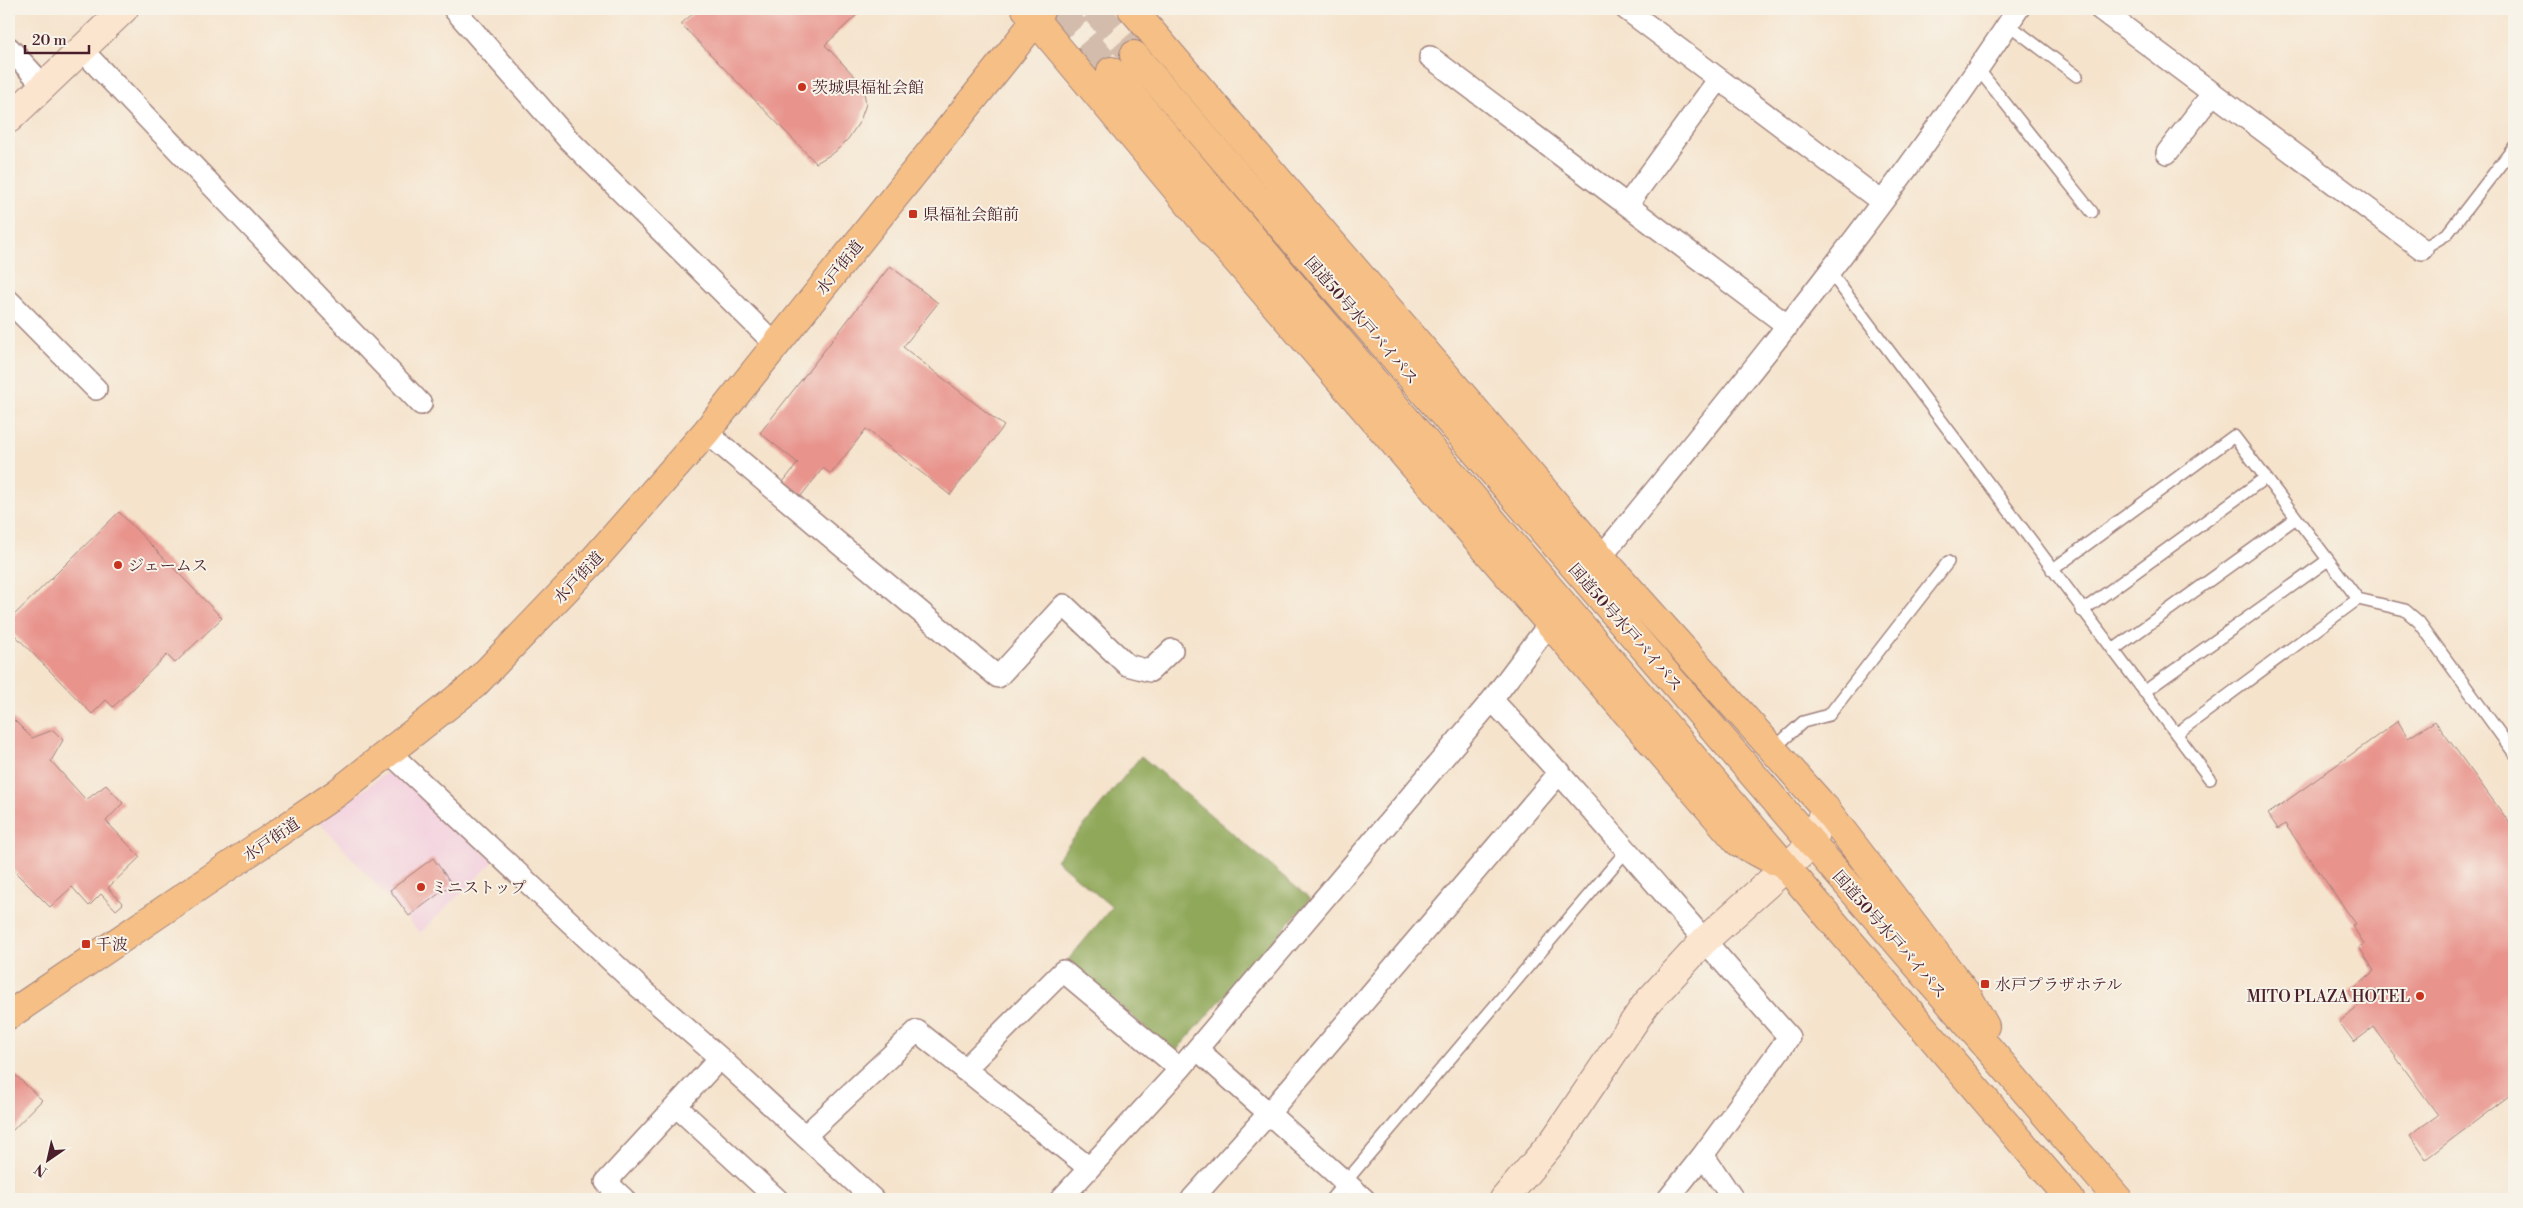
<svg xmlns="http://www.w3.org/2000/svg" width="2523" height="1208" viewBox="0 0 2523 1208" font-family="'Libre Bodoni','Noto Serif JP',serif">
<style>
.built{fill:#f3cfde}
.forest{fill:#90a85a;stroke:#6d6442}
.building{fill:#e8948d}
.lines{fill:none;stroke-linecap:round;stroke-linejoin:round}
.highway-tunnel{stroke:#d3bcac;stroke-width:28;stroke-dasharray:28 14;stroke-linecap:butt}
.lane-casing{stroke:#a0817c;stroke-width:14}
.street-casing{stroke:#a0817c;stroke-width:24}
.secondary-casing{stroke:#a0817c;stroke-width:30}
.primary-casing{stroke:#a0817c;stroke-width:30}
.highway-casing{stroke:#a0817c;stroke-width:30}
.lane{stroke:#fff;stroke-width:11}
.street{stroke:#fff;stroke-width:21}
.secondary{stroke:#fbe5cf;stroke-width:28}
.primary{stroke:#f5bf86;stroke-width:28}
.highway{stroke:#f5bf86;stroke-width:28}
.poi-dot{fill:#c8321e;stroke:#f7f3e8;stroke-width:2}
.labels{text-anchor:middle;stroke-width:4;stroke-linejoin:round;paint-order:stroke}
.poi-label{font-size:16px;fill:#4a1f2b;stroke:#f7f3e8;text-anchor:start}
.street-label{font-size:16px;fill:#4a1f2b;stroke:#f7f3e8}
</style>
<rect width="100%" height="100%" fill="#f7f3e8"/>
<filter id="ink" filterUnits="userSpaceOnUse"><feTurbulence type="fractalNoise" baseFrequency=".02" numOctaves="2"/><feDisplacementMap in="SourceGraphic" scale="10" xChannelSelector="R" yChannelSelector="G"/><feConvolveMatrix kernelMatrix="1 2 1 2 8 2 1 2 1" color-interpolation-filters="sRGB"/></filter>
<filter id="wash" filterUnits="userSpaceOnUse"><feTurbulence type="fractalNoise" baseFrequency=".0096" numOctaves="4" result="noise"/><feDisplacementMap in="SourceGraphic" scale="20" xChannelSelector="R" yChannelSelector="G"/><feGaussianBlur stdDeviation="1.12" result="paint"/><feColorMatrix in="noise" values="0 0 0 0 0 0 0 0 0 0 0 0 0 0 0 0 0 1.4 0 .05"/><feComposite in="paint" operator="in"/></filter>
<g filter="url(#wash)">
<rect width="100%" height="100%" fill="#f5e3cc"/>
<path class="built" d="M394,767L493,862L420,933L320,823Z"/>
<path class="forest" d="M1141,756L1310,899L1174,1053L1068,960L1112,907L1056,860Z"/>
<g id="blocks">
<path class="building" d="M698,9H863L825,45L860,82L864,92L866,104L860,121L848,139L835,152L816,163L681,24Z
M890,266L938,303L903,347L1004,426L950,495L866,429L831,474L823,468L801,496L783,482L798,463L760,433Z
M119,512L222,618L175,663L167,655L113,707L106,700L92,714L9,629V620Z
M9,715L32,738L53,730L63,740L51,761L86,800L106,785L123,803L106,821L140,857L108,888L123,904L116,910L101,894L89,906L72,887L50,907L9,866Z
M2398,721L2408,738L2435,721L2514,829V1092L2426,1159L2410,1135L2438,1115L2374,1027L2354,1042L2339,1022L2359,1005L2348,993L2374,971L2359,947L2364,944L2352,925L2356,924L2285,824L2278,829L2268,814Z
M433,858L452,884L409,916L390,890Z
M9,1069L42,1100L9,1134Z"/>
</g>
</g>
<g filter="url(#ink)">
<use href="#blocks" fill-opacity="0" stroke="#a0817c" stroke-width="1"/>
<g class="lines">
<path class="highway-tunnel" d="M1058,9L1111,71
M1094,9L1134,55"/>
<g class="lane-casing">
<path id="lane" d="M2008,24L2077,76
M1978,69L2092,212
M2422,249L2447,234L2514,147
M1830,272L2210,779
M2052,570L2234,436L2358,599
M2082,611L2265,478
M2113,650L2296,518
M2144,692L2328,560
M2176,734L2358,599L2405,610L2419,622L2514,753
M1773,749L1803,722L1829,715L1948,562
M1331,1199L1627,850"/>
</g>
<g class="street-casing">
<path id="street" d="M454,9L568,139L776,345
M1626,9L1719,79L1627,205
M2100,9L2422,249
M9,48L44,86
M82,50L421,404
M1430,57L1788,326
M1719,79L1882,202
M2167,153L2213,93
M9,301L96,389
M706,432L998,677L1064,605L1127,665L1150,671L1172,650
M1601,557C1746,379 1892,201 2018,9
M1492,700C1595,809 1689,925 1789,1037L1703,1155L1733,1199
M390,753L639,987L720,1058L873,1199
M1197,1049L1364,1199
M964,1070L1063,971L1180,1069
M677,1107L777,1199
M806,1135L917,1031L1089,1168
M624,1199L606,1182L720,1058
M1061,1199L1180,1069L1492,700L1550,623
M1192,1199L1269,1113L1560,772
M1668,1199L1703,1155"/>
</g>
<g class="secondary-casing">
<path id="secondary" d="M9,119L124,9
M1504,1199L1555,1139L1646,1004L1704,941L1812,844L1825,808"/>
</g>
<g class="primary-casing">
<path id="primary" d="M9,1015L337,793L474,685L591,563L706,432L1010,53L1036,20L1041,9"/>
</g>
<g class="highway-casing">
<path id="highway" d="M1026,9L1218,239L1738,842L1772,860
M1132,9L1601,557L1825,808L1966,993L1985,1026
M1134,55L2118,1199
M1111,71L1787,868L2070,1199"/>
</g>
<use href="#lane" class="lane"/>
<use href="#street" class="street"/>
<use href="#secondary" class="secondary"/>
<use href="#primary" class="primary"/>
<use href="#highway" class="highway"/>
</g>
</g>
<g class="poi-dot">
<circle cx="802" cy="87" r="5"/>
<rect x="908" y="209" width="10" height="10" rx="2.5"/>
<circle cx="118" cy="565" r="5"/>
<circle cx="421" cy="887" r="5"/>
<rect x="81" y="939" width="10" height="10" rx="2.5"/>
<rect x="1980" y="979" width="10" height="10" rx="2.5"/>
<circle cx="2420" cy="996" r="5"/>
</g>
<g class="labels">
<g class="poi-label">
<text x="812" y="93">茨城県福祉会館</text>
<text x="923" y="220">県福祉会館前</text>
<text x="128" y="571">ジェームス</text>
<text x="431" y="893">ミニストップ</text>
<text x="96" y="950">千波</text>
<text x="1995" y="990">水戸プラザホテル</text>
<text x="2410" y="1002" text-anchor="end">MITO PLAZA HOTEL</text>
</g>
<g class="street-label">
<text transform="translate(839 267) rotate(-51)" y="6">水戸街道</text>
<text transform="translate(1362 320) rotate(49)" y="6">国道50号水戸バイパス</text>
<text transform="translate(578 577) rotate(-47)" y="6">水戸街道</text>
<text transform="translate(1626 627) rotate(49)" y="6">国道50号水戸バイパス</text>
<text transform="translate(271 839) rotate(-34)" y="6">水戸街道</text>
<text transform="translate(1890 934) rotate(49)" y="6">国道50号水戸バイパス</text>
</g>
</g>
<rect width="2523" height="1208" fill="none" stroke="#f7f3e8" stroke-width="30"/>
<g transform="translate(48 1160) rotate(214)" stroke="#f7f3e8" stroke-width="4" paint-order="stroke">
<path d="M0-4L9 19L0 12L-9 19Z" fill="#4a1f2b"/>
<text y="-8" font-size="14" font-weight="bold" text-anchor="middle" fill="#4a1f2b">N</text>
</g>
<path d="M25 45v8h64v-8" fill="none" stroke="#4a1f2b" stroke-width="2.5"/>
<text x="32" y="45" font-size="15" fill="#4a1f2b" stroke="#f7f3e8" stroke-width="4" paint-order="stroke">20 m</text>
</svg>
